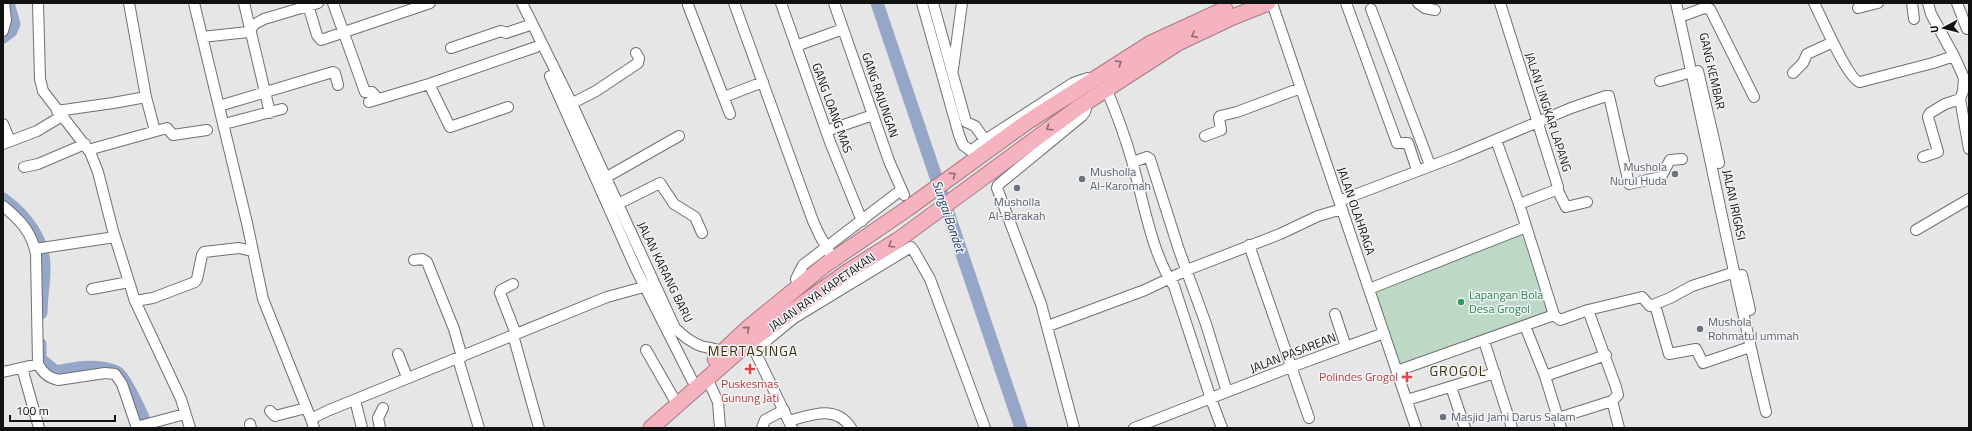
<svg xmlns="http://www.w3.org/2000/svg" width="1972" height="431" viewBox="0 0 1972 431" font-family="'Titillium Web',sans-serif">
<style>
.park{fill:#bdd9c5}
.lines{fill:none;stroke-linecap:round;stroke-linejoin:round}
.river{stroke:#96a6c8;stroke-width:13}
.minor-casing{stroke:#6f7071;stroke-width:12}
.highway-casing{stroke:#a57a83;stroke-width:17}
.minor{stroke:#fff;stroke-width:10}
.highway{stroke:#f5b3c0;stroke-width:15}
.oneway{stroke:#8e6a71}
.worship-dot{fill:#6b7280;stroke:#f3f4f5;stroke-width:1.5}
.leisure-dot{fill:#2e9e5b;stroke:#f3f4f5;stroke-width:1.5}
.health-dot{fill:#e0444e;stroke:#f3f4f5;stroke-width:1.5}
.labels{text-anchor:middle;stroke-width:3;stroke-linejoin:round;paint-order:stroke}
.street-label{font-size:12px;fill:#101111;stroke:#f3f4f5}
.worship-label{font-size:12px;fill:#5b616d;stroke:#f3f4f5;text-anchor:start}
.leisure-label{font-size:12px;fill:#27864d;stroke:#f3f4f5;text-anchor:start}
.health-label{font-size:12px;fill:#be3a42;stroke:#f3f4f5;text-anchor:end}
.water-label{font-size:13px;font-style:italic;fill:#253a67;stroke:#f3f4f5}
.quarter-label{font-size:14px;letter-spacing:1px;fill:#3e3006;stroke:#f3f4f5}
</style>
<rect width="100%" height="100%" fill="#e6e6e7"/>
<path class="park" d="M1522,235L1550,313L1399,368L1371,290Z"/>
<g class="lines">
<path class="river" d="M877,3L1021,428
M3,37L11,31L14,24L8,3
M3,199C25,215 45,240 44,269C44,284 41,298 41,313
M40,344V359L56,372C74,368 101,363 118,373C125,378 144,418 147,428"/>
<g class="minor-casing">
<path id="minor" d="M38,3L40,79L43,91L90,152L98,172L113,231L135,301L181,399L190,428
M194,3L247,223L263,299L311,419
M244,3L270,113
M333,3L365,92H372L378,99
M522,3L572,104L675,328C683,336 690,342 701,346C711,349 719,348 727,355
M734,3L813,221L820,236L833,259
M781,3L830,142L862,221
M834,3L889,161L904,195
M922,3L959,135L963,145L971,151L985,140L1073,83L1088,78
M933,3L966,122L975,126L985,140
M1272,3L1416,428
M1346,3L1397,143H1408L1417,170
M1418,3L1425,8L1435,10
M1676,3C1707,139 1733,277 1766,412
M1814,3C1821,16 1848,80 1860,82L1933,63L1954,56L1931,14L1928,3
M1912,3L1914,19
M1957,3L1967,29
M308,5L317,35L321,40L430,3
M688,5L730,114
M1858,8L1878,3
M1371,9L1430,165
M1685,15L1704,8L1710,9L1754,97
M3,31L6,20L4,3
M202,37L248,32L255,24L264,19L318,3
M796,46L843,29
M451,48L501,31L506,33L527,26
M1954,56L1964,78L1963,91L1960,99L1969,149
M953,69L962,3
M1698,71L1715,144L1710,145
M1793,73L1803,63L1807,54L1833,42
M550,76L636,269L692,380
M1660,81L1692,72
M429,84L450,127L508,107
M1106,88C1116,112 1125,136 1132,161C1143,199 1152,255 1174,286L1211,399L1222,428
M146,97L155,131
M724,97L763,82
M369,102L429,84L536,47
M219,106L333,72L335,73L338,85
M567,106L596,91L638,63L639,58L636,53
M57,111L113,103L146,97L129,3
M3,124L10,141
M224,124L282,109
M826,131L873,115
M1205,136L1221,130L1219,118L1220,116L1237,112L1301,88
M1496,140L1519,204
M3,144L37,131L62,116
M1715,144L1719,163
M88,150L167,128L173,135L207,130
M1923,157L1938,152L1928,117L1930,113L1945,104L1960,99
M1133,162L1147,157L1150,159L1179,250L1206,324L1227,392
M24,167L38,164L85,144
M605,178L679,136
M1557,189L1566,207L1587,202
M1339,201L1457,156L1571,108L1606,96H1609L1629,184L1661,177L1670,160L1682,159
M618,204L660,183L674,204L695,217L702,233
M3,206C19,219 32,232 36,254L38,364C42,372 49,378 58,380L105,373L115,374L122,384L137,428
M1916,230L1969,199
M1249,245L1309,418
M35,249L115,237
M414,260L422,259L427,262L454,329L462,357
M1742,275L1750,310
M513,284L501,290L500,293L516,334
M798,286L796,279L803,265L901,190
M92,289L129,282
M1369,289L1526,227
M135,301L153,298L195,282L197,279L202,255L204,252L239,248L252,251
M1655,305L1669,354L1696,349L1703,363L1750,347
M1588,310L1616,387L1618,395L1612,401L1619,428
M1335,314L1346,347
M1554,315L1560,320L1588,310L1642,297L1650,306L1670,298L1692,286L1735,272
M1048,326L1145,290L1187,270L1280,234L1318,216L1342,209
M1525,326L1545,376L1561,428
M513,335L539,428
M1484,341L1512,428
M752,345L792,428
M646,350L677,404
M755,350L794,318L911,247L914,251L930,279L985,428
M398,354L407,377
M458,359L479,428
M22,368L39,428
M1397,371L1554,315L1519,204L1556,190L1558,187L1500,3
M3,372L38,364
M1545,376L1606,355
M707,378L718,402L720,428
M1451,387L1465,428
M355,400L362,428
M1407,400L1495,373
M270,411L275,416L306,408
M1558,418L1612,401
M789,421C811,415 836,404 851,428
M250,424L251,428
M136,427L185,414
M314,428L311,419L327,411L607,297L651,285
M380,428L378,418L383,408
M762,428L765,420L784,410
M1074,428L1041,304L997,188L998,185L1082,116L1085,112L1088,101
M1134,428L1291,367L1384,333"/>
</g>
<g class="highway-casing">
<path id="highway" d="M715,359L749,327L825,265L907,209L1027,122L1151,43L1225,9
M651,428L750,341L847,272L898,240L1079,107L1178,43L1233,17L1268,3"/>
</g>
<use href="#minor" class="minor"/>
<use href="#highway" class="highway"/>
</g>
<defs><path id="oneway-chevron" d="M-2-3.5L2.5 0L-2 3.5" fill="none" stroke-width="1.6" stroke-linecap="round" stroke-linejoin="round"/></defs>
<g class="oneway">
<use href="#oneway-chevron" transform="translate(1194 35) rotate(154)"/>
<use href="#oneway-chevron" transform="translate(1119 63) rotate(-32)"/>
<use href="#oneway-chevron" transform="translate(1049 128) rotate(144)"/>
<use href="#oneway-chevron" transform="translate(953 175) rotate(-36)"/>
<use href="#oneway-chevron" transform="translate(891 245) rotate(149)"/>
<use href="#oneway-chevron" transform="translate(747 329) rotate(-40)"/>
</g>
<g class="worship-dot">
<circle cx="1675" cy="174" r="4"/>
<circle cx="1082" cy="179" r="4"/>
<circle cx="1017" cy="188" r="4"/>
<circle cx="1700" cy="329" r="4"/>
<circle cx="1443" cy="417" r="4"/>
</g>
<circle class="leisure-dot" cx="1461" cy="302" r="4"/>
<g class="health-dot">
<path d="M748 363h4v4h4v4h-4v4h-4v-4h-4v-4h4z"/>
<path d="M1405 371h4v4h4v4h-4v4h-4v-4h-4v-4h4z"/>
</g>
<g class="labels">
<g class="street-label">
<text transform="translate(1712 71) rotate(77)" y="4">GANG KEMBAR</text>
<text transform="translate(880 95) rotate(71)" y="4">GANG RAJUNGAN</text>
<text transform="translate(832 108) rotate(70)" y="4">GANG LOANG MAS</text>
<text transform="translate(1548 112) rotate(72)" y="4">JALAN LINGKAR LAPANG</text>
<text transform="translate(1734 205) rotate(78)" y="4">JALAN IRIGASI</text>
<text transform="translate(1356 211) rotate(71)" y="4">JALAN OLAHRAGA</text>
<text transform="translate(665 272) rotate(64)" y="4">JALAN KARANG BARU</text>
<text transform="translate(822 292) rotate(-35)" y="4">JALAN RAYA KAPETAKAN</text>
<text transform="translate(1293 353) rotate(-21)" y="4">JALAN PASAREAN</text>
</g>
<g class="worship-label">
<text x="1667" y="171" text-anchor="end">Mushola<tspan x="1667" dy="14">Nurul Huda</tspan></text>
<text x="1090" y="176">Musholla<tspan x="1090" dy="14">Al-Karomah</tspan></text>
<text x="1017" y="206" text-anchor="middle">Musholla<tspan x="1017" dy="14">Al-Barakah</tspan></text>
<text x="1708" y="326">Mushola<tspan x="1708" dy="14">Rohmatul ummah</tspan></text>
<text x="1451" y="421">Masjid Jami Darus Salam</text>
</g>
<g class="leisure-label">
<text x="1469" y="299">Lapangan Bola<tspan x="1469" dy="14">Desa Grogol</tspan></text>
</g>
<g class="health-label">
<text x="1398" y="381">Polindes Grogol</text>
<text x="750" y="388" text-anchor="middle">Puskesmas<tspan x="750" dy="14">Gunung Jati</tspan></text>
</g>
<g class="water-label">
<text transform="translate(949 216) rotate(71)" y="5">Sungai Bondet</text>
</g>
<g class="quarter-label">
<text x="753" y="356">MERTASINGA</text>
<text x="1458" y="376">GROGOL</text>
</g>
</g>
<rect width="1972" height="431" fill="none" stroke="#101111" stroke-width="8"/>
<g transform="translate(1944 28) rotate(263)" stroke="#f3f4f5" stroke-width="3" paint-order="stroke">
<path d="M0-3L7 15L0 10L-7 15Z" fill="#101111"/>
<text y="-6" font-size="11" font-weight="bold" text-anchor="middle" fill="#101111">U</text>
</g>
<path d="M10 415v6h105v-6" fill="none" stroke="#101111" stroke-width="2"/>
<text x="16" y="415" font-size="12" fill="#101111" stroke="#f3f4f5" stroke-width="3" paint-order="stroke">100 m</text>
</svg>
